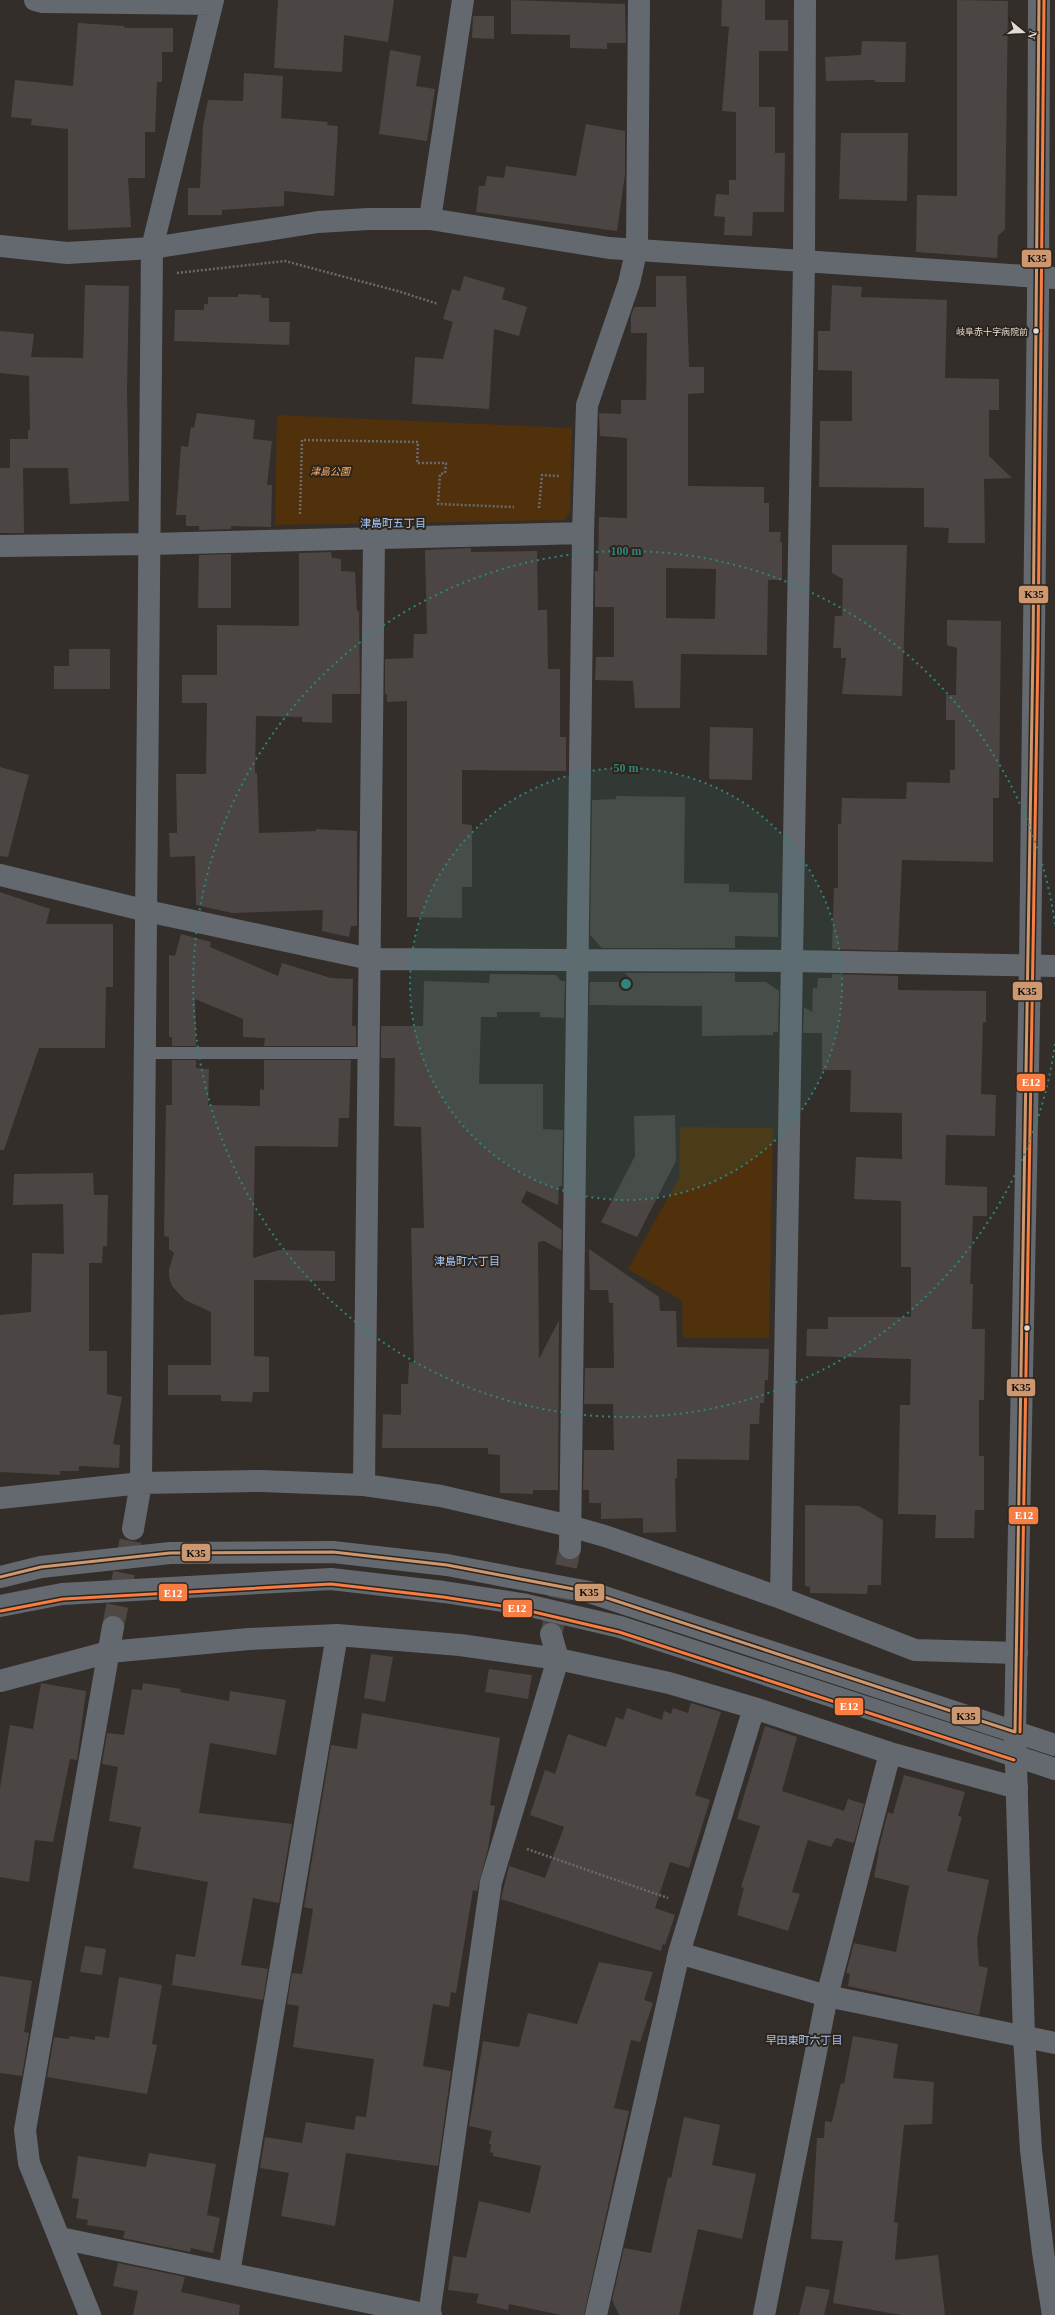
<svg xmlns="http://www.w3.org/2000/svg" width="1055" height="2315" viewBox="0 0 1055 2315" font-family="'Times New Roman','Noto Sans JP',serif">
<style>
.green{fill:#50310c}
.building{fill:#4b4643;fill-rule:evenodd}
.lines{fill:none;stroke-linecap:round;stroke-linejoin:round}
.minor-tunnel{stroke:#4d4843;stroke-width:22;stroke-dasharray:22 11;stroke-linecap:butt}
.path{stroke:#696b70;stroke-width:2.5;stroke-dasharray:2 2;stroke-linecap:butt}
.service{stroke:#64696f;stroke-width:12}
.minor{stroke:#64696f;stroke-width:22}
.tertiary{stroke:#64696f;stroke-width:22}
.bus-1-casing{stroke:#2d241c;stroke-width:6}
.bus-2-casing{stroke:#2d241c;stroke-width:6}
.bus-1{stroke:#cd976f;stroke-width:3}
.bus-2{stroke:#f77d43;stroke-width:3}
.ring{fill:none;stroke:#2e857e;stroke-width:2;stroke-dasharray:2 4}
.bus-dot{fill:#e1dbd6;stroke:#2d241c;stroke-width:1.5}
.labels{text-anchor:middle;stroke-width:4;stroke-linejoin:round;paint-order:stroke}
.bus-label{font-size:9px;fill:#e1dbd6;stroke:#2d241c;text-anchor:end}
.park-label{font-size:10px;font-style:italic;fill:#f7b26b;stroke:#2d241c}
.neighbourhood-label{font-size:11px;fill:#a0c4f6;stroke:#2d241c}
.centre{fill:#2e857e;stroke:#2d241c;stroke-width:2}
.ring-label{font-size:12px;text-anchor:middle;font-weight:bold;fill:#2e857e;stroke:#2d241c;stroke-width:4;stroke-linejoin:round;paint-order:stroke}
.line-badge{stroke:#2d241c;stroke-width:1.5}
.badge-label{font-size:11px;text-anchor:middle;font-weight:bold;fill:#fff}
.pale-badge-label{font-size:11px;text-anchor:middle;font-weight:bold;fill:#111}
</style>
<rect width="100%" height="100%" fill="#332e29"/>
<path class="green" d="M277,415L572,428L570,513L563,520L275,525Z
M680,1127L773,1128L769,1338H683L682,1301L628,1269L679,1178Z"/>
<path class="building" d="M278,0H394L388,42L344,35L342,72L274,68Z
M511,0L625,4L626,43H607V49L570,48V35L511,34Z
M722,0H765V20H788V51H759V107H775V153H785L784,212H753L752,236L724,235L725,217L714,216L716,194L729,195V180H736V112L722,111L729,27L721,26Z
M957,0L1008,1L1005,229L998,236L997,258L916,252L917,195L957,196Z
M473,16H494V39L472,38Z
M78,23L125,26L124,28H173V52H162V82H157L155,132H145V178H128L131,227L68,230V129L31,125L32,119L11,117L15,80L73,86Z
M862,41L906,42L905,82H875V80L826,81L825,57L861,55Z
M390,50L421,56L416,86L435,89L427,141L379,134Z
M244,73L283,76L281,118L328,122L327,125L338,126L334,196L284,191V206L222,210V215H188V188H200L203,126L208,100L243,101Z
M586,124L625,131V174L617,231L476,212L479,186H485L487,176L504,178L506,166L576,176Z
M841,133H908L907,201L839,199Z
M464,276L505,288L502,299L527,307L519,336L494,329L489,409L412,404L415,357L443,359L453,322L443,319L452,289L460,291Z
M656,276H686L689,367H704V393L688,394V486L764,487V503H769V532H781L780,542H782V580H768L767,655L681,654L680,708H635L633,681L595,680L596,657H614V607H595V571H598L599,517L627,518V438L600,436L599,413L621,414V400H646L647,333H631V316L634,307H656ZM666,568L716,569L715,619L666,618Z
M85,285L129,286L127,390L129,501L70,504L68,468H23L24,533H0V468H10V439H28V430H30L29,373V376L0,373V331L34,334L31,357L83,358Z
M832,285L862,287L861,297L947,300L945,378L999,379V410H989V456L1012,478L984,479L985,543H948L949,528L924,527V488L819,487L820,421H852V371L818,370V331H830Z
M238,294L261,295V298H269V322H290L289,345L174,341L175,310H204V304H208V297H238Z
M197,413L255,420L253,439L272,441L267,485H272L271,527L231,526V529L199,530V526H186V515H176L181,446L188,447L191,427L194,428Z
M832,545H907L902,696L842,694L846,658H841V648H833L835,616H842L843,579L832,573Z
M471,548V552L537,551L538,610H547L548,669H560V737H566V771L462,770V824L472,825V887H462V918L407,917V701L387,702V694H385V659L413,658L414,634H427L425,550Z
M331,552L332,558L341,559V571L355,572L357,611H359L360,694H332V723L302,722V717L256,716L255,773H257L259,833L316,831V829L357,831V926H351L349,937L322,931L323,910L232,913L196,905L195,856L170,857L169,833H177L176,774H206L207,703H182V675H217V625L299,626V553Z
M231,554V608H198L199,555Z
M947,620L1001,621L999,798H993V862L902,860L898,951L832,949L834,888H838V824H841L842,798L906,799L907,782L950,783V770H955V720H946V695H956L957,648L947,645Z
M69,649H110V689H54V666H69Z
M710,727L753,728L752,780L709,779Z
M0,767L29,775L8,857L0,856Z
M616,796L685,797L684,883L729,884V892L778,893V937L735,936V948H602L590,935L592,800L616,799Z
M0,892L50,909L46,924H113V987H106L105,1048H39L4,1150H0Z
M181,934L211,942L210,947L278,976L282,963L331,978L353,979L352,1026H356V1046H264L265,1038L243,1037V1019L195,999L196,1046H172V1037H169V955L175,956Z
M625,973H735V982H766L779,991L778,1032H773V1035L702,1036V1006L589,1005L590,982H633Z
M490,974L556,975L561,981H565L564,1018L540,1017V1012H497V1017H481L479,1084H543V1129L563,1130L562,1186H559L558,1205L527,1191L521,1202L562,1230L561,1250L544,1241L538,1242L539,1359L559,1320L558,1490H533V1494L500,1493V1455L488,1454V1448H382L383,1414L401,1415V1384H408L409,1362L414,1363L411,1228H424L421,1127L394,1126L395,1058H381V1026H423L424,981L489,983Z
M832,974L898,976V990L986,991V1022H983L981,1094L996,1095L995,1136L946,1135L945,1185L987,1187V1216H973L970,1284H973L972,1329H985L984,1400H979V1456H984V1510H975L974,1538H935L936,1515L898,1514L900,1405H910L911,1359L806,1356L807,1329H828V1317H911V1267H901V1201L854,1199L856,1157L902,1159V1113L850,1112L851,1070H822V1033H803L804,1007L812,1012L813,988H817L818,978H832Z
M172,1060H196V1068L209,1069L208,1105L260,1106V1089L264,1090V1060H351L349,1118H339L338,1147L255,1146L253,1258L279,1250L335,1251V1281L254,1280V1356L269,1357V1392H253L252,1402L221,1401V1395H168V1365H211V1312L185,1300L172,1286L169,1277V1269L174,1253L169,1249V1237L164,1236L166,1105H172Z
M675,1115L676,1161L637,1237L601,1222L635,1156L634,1116Z
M93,1173L94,1195H108L107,1246H103L102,1263H89V1351H107V1394L122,1397L113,1444L120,1445L119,1468L79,1466V1471H60V1475L0,1472V1315L31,1312L32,1253L64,1254L63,1204L13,1205L14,1174Z
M589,1249L659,1297L660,1311H676L677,1347L769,1349L768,1380H765L764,1403H760L759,1424H750L749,1460L677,1459V1478H675L676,1532L643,1533V1518L601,1519V1503H589V1490H583L584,1450H614L613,1404H584L585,1368H614L613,1303H609L608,1290H590Z
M805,1505L859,1506L883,1520L881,1585H868L867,1594L810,1593V1587L805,1586Z
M371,1654L393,1657L385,1702L364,1698Z
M489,1669L532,1675L528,1699L485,1692Z
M41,1683L86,1691L77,1760L70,1759L53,1842L35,1840L29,1882L0,1877V1788L10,1725L33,1729Z
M143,1683L181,1689L180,1692L229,1701L230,1691L286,1700L276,1755L210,1743L199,1813L292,1824L279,1903L253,1898L241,1965L268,1969L263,2000L172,1985L176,1954L195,1957L208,1882L133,1868L141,1827L109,1821L118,1767L102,1764L107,1733L124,1735L132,1689L142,1690Z
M691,1703L721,1712L695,1795L710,1800L689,1868L670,1862L655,1908L675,1915L665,1945L663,1944L661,1951L501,1899L509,1866L545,1878L564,1827L530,1815L545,1770L555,1774L568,1734L606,1747L616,1717L623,1720L627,1708L662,1720L664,1711L671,1714L673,1708L688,1713Z
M362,1713L500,1738L490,1805L495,1806L488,1849L477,1891L473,1890L456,1993L451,1992L449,2007L433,2004L423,2066L451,2071L438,2166L346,2153L335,2226L281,2216L289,2173L260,2168L265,2137L302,2143L306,2122L354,2130L356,2116L366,2117L374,2059L293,2047L299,2006L287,2004L292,1973L302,1974L306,1952L313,1909L304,1907L331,1745L357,1749Z
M765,1726L797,1737L782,1791L844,1811L848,1799L864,1804L854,1843L836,1838L831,1847L808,1840L792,1892L800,1894L788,1931L737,1915L744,1888L741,1887L760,1826L737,1819Z
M904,1775L965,1792L958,1816L962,1817L947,1871L989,1880L977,1939L979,1966L988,1968L979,2015L848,1986L850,1974L846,1973L854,1943L896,1952L909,1886L874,1877L879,1852L878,1851L888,1812L893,1814Z
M85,1946L106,1949L102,1975L80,1972Z
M599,1962L653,1972L644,2000L653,2003L640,2042L631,2040L614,2108L629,2111L584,2315H561L509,2304L508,2310L476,2303L479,2294L448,2290L453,2256L466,2258L479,2201L530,2213L541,2166L493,2156V2153L490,2152L491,2144H489L492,2131L469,2126L483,2041L519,2047L528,2013L577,2024Z
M0,1976L32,1981L24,2032L29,2033L22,2076L0,2073Z
M119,1977L162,1985L152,2044L157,2045L147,2094L47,2077L54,2037L69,2039L70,2036L95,2040V2036L109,2038Z
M853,2036L898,2044L893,2078L934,2082L932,2124L904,2125L894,2222L898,2223L895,2260L938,2255L945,2315H901L833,2303L843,2241L811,2239L817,2138H824L825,2121L832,2122L841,2083L844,2084Z
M684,2117L720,2125L712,2165L756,2174L742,2239L698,2229L679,2315H619L612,2300L624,2248L651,2253L668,2177L671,2178Z
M149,2153L216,2164L207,2215L220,2218L213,2253L191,2248L190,2252L123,2238L125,2231L87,2225L88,2220L76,2218L79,2199L72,2198L78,2156L146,2167Z
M118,2263L185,2277L181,2292L240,2305L239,2315H133L138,2291L113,2286Z
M806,2286L830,2290L824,2315H799Z"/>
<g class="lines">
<path class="minor-tunnel" d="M113,1627L133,1529
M552,1631L570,1548"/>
<path class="path" d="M177,273L285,261L401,292L438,304
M539,508L542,475L559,476
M300,514L302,440L418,442L417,463H446L445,473L440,474L438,504L514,507
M527,1849L668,1898"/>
<path class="service" d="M144,1053H368"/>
<path class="minor" d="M35,0L43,2L212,4
M213,0L152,248L318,222L368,219H430L609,248L1055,278
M430,219L463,0
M0,246L67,253L152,248L141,1483L133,1529
M0,546L150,544L583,533
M0,875L147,911L370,959L793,961L1055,966
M364,1485L374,538
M0,1498L141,1483L261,1481L364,1485L441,1496L570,1526L608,1537L781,1598L915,1650L1017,1653
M570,1548L583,533L587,405L629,283L637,248L639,0
M781,1598L804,262L805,0
M0,1681L109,1652L249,1639L337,1635L460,1645L558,1659L669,1683L754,1708L890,1753L1017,1788
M679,1953L827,1996L1055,2043
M60,2238L429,2315
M229,2273L337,1635
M90,2315L29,2163L25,2130L113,1627
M431,2315H429L491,1882L558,1659L551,1634
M596,2315L679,1953L754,1708
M764,2315L827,1996L890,1753"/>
<path class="tertiary" d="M1039,0L1038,298L1030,965L1015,1732L1024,2037L1031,2150L1043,2252L1053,2315
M0,1577L41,1567L170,1553L333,1552L447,1565L589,1592L1055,1745
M0,1606L62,1594L331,1579L444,1592L522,1604L620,1627L1055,1769"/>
<g class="bus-1-casing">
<path id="bus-1" d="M0,1577L41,1567L170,1553L333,1552L447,1565L589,1592L1015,1732L1033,649L1039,0"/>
</g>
<g class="bus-2-casing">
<path id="bus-2" d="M1,1611L63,1599L331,1584L443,1597L521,1609L619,1632L1014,1760
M1020,1732L1038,650L1044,0"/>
</g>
<use href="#bus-1" class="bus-1"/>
<use href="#bus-2" class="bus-2"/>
</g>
<circle cx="626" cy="984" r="216" fill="#2e857e" fill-opacity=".12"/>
<g class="ring">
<circle cx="626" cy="984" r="216"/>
<path d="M1055 1044A433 433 0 1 1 1055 924"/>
</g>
<g class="bus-dot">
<circle cx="1036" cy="331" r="3.5"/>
<circle cx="1027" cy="1328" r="3.5"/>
</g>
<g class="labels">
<g class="bus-label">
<text x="1028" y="335">岐阜赤十字病院前</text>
</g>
<g class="park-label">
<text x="330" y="475">津島公園</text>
</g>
<g class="neighbourhood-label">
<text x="393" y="527">津島町五丁目</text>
<text x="467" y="1265">津島町六丁目</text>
<text x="804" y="2044">早田東町六丁目</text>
</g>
</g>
<circle cx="626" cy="984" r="6" class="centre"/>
<g class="ring-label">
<text x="626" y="555">100 m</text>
<text x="626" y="772">50 m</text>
</g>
<g class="line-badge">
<rect x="1021" y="249" width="31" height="19" rx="4" fill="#cd976f"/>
<rect x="1018" y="585" width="31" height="19" rx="4" fill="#cd976f"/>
<rect x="1012" y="981" width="31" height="20" rx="4" fill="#cd976f"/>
<rect x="1016" y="1073" width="30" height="19" rx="4" fill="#f77d43"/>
<rect x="1006" y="1378" width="30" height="19" rx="4" fill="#cd976f"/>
<rect x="1008" y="1506" width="31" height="19" rx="4" fill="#f77d43"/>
<rect x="181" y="1543" width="30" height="19" rx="4" fill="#cd976f"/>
<rect x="574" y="1583" width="31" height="19" rx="4" fill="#cd976f"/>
<rect x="158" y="1583" width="30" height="19" rx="4" fill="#f77d43"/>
<rect x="502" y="1599" width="31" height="19" rx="4" fill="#f77d43"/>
<rect x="834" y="1697" width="30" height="19" rx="4" fill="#f77d43"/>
<rect x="951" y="1706" width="30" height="19" rx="4" fill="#cd976f"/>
</g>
<g class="badge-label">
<text x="1031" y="1086">E12</text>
<text x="1024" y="1519">E12</text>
<text x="173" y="1597">E12</text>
<text x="517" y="1612">E12</text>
<text x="849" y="1710">E12</text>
</g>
<g class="pale-badge-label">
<text x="1037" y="262">K35</text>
<text x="1034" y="598">K35</text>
<text x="1027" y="995">K35</text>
<text x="1021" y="1391">K35</text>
<text x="196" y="1557">K35</text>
<text x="589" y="1596">K35</text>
<text x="966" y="1720">K35</text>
</g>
<g transform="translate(1023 32) rotate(108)" stroke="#2d241c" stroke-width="3" paint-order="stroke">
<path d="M0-3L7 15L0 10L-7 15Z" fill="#e1dbd6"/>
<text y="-6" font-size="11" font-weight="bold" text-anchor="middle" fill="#e1dbd6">N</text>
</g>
</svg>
